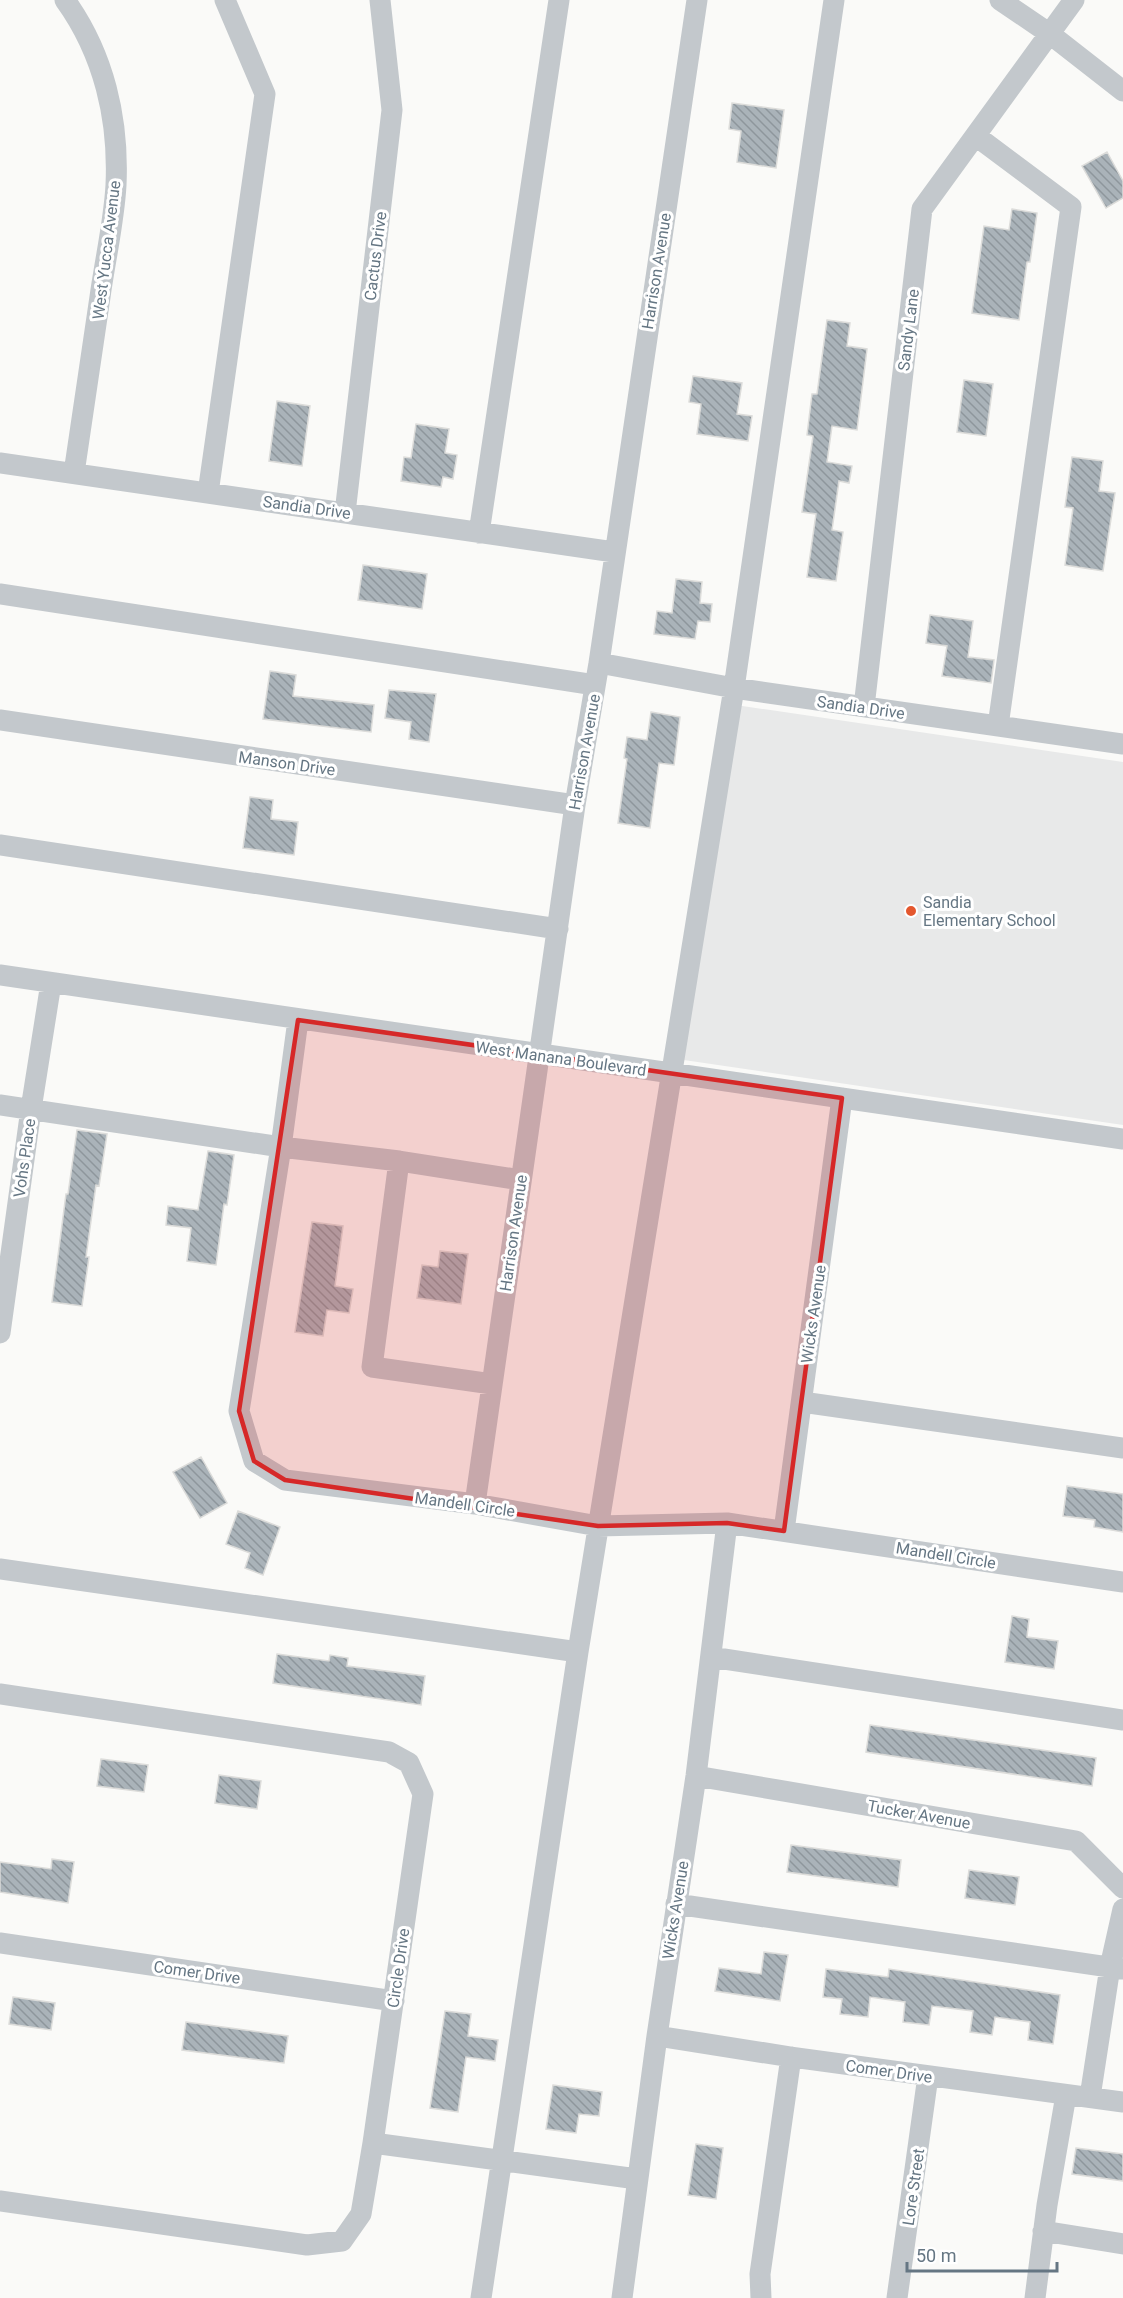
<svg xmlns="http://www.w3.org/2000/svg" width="1123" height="2298" viewBox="0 0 1123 2298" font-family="Roboto,sans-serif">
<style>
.built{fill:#e8e9e9}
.building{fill:url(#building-back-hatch);stroke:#dcdcda;stroke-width:1.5}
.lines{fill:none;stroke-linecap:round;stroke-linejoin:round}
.minor{stroke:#c3c8cc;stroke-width:21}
.marked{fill:#d62828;fill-opacity:0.2;stroke:#d62828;stroke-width:4.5;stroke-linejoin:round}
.poi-dot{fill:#e4572e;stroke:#fff;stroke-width:2}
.labels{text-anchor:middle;stroke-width:6;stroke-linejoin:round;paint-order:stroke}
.street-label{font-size:16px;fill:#657683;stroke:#fff}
.poi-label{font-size:16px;fill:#657683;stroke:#fff;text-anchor:start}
</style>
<defs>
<pattern id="building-back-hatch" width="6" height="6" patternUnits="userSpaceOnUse" patternTransform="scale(1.5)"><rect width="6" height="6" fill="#aab3b9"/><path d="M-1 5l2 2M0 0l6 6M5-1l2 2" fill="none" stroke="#8e969c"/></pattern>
</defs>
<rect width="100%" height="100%" fill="#fafaf8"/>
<path class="built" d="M729,704L1123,762V1125L677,1059Z"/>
<path class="building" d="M732,103L784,110L776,168L737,162L741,131L729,129Z
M1107,152L1123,181V198L1106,208L1082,166Z
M1012,209L1037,213L1030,262H1027L1019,320L972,313L984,226L1009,230Z
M827,320L850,323L847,346L867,349L857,430L832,426L827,462L852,466L849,483L839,481L832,530L843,532L836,581L807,577L816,514L802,512L813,436L807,435L812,394H817Z
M693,376L742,383L737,414L752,416L748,441L697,434L701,404L689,402Z
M964,380L993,384L986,436L957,432Z
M277,401L310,406L302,466L269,461Z
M416,424L449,429L445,453L457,455L453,479L443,477L441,487L401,481L404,457L411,458Z
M1072,457L1103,461L1099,491L1115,493L1103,571L1065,565L1073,508L1065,507Z
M363,565L427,574L422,609L358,600Z
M676,579L702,582L700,603L712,604L710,622L698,621L695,639L654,634L657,611L672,613Z
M930,615L973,621L968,657L994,660L991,683L942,676L947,646L926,643Z
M270,671L296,675L293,696L374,705L371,732L263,719Z
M389,690L436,694L429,742L409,739L411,722L385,718Z
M651,712L680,717L674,765L659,763L650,828L618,823L627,759L624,758L627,737L647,740Z
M250,797L273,800L271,819L298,822L294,855L243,848Z
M77,1130L107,1134L99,1186L96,1185L86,1257H89L82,1306L52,1302L66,1194H68Z
M208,1151L234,1155L227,1205L224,1204L216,1265L187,1261L191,1228L166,1225L168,1206L198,1210Z
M312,1222L343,1226L335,1286L353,1289L349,1313L327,1310L323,1336L295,1332Z
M440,1251L468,1254L461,1304L417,1298L422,1265L438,1267Z
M201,1457L227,1503L200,1518L173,1472Z
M1067,1486L1123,1494V1532L1094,1527L1095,1520L1063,1516Z
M238,1511L280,1527L263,1575L245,1568L250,1553L226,1544Z
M1012,1616L1029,1619L1027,1637L1058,1641L1054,1669L1005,1662Z
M277,1654L329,1661L330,1655L348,1658L347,1666L425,1676L421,1705L273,1683Z
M870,1725L1096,1758L1092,1786L866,1752Z
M101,1759L148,1765L144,1792L97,1786Z
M219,1775L261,1781L257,1809L215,1803Z
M791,1845L901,1860L898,1887L787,1872Z
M52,1859L74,1862L68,1903L0,1892V1862L51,1869Z
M969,1870L1019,1877L1015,1905L965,1898Z
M764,1952L788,1955L780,2001L715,1991L719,1968L761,1974Z
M826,1969L888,1977L889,1969L1060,1995L1053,2044L1028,2040L1030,2022L995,2017L992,2035L970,2032L973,2011L932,2006L929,2025L903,2022L905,2002L870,1997L868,2017L840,2014L842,1999L823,1997Z
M13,1997L55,2003L51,2030L9,2024Z
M445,2011L471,2014L468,2036L498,2040L495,2061L466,2057L458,2112L430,2108Z
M186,2022L288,2036L284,2063L182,2050Z
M553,2085L602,2092L599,2116L579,2114L576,2133L546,2129Z
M696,2144L723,2148L716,2199L688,2195Z
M1076,2148L1123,2154V2181L1072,2174Z"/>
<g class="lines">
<path class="minor" d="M65,0C104,54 119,119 116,185C114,222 105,260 100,297C91,356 83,414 74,473
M1000,0L1050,34L1123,91
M976,136L1071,207L998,726
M0,463L614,552
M208,493L265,94L225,0
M345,513L392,110L380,0
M479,533L559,0
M0,594L595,685
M599,663L734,688L1123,744
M864,707L922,209L1074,0
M0,720L575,805
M0,845L558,929
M0,975L1123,1139
M298,1020L281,1147L239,1411L254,1461L285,1480L475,1504L598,1526L727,1523L1123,1582
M0,1105L281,1147L399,1161L521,1180
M399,1161L372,1367L492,1384
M0,1333L31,1109L51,983
M802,1402L1123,1448
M475,1504L575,805L599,663L697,0
M784,1531L842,1098
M0,1569L578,1652
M711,1657L1123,1720
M0,1694L389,1752L409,1763L423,1794L373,2143L361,2214L342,2241L307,2245L0,2201
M696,1776L1076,1841L1123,1888
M676,1904L1123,1969
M0,1943L394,2001
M657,2036L791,2057L1123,2102
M1090,2097L1110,1967L1123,1909
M373,2143L637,2179
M1043,2231L1123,2244
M481,2298L578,1652L734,688L834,0
M622,2298L657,2036L696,1776L727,1523
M761,2298L760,2274L791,2057
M897,2298L928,2076
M1035,2298L1047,2205L1066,2095"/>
</g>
<path class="marked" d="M298,1020L842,1098L784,1531L727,1523L598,1526L285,1480L254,1461L239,1411Z"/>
<circle class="poi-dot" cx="911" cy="911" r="6"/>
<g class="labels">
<g class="street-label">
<text transform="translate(106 250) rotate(-83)" y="6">West Yucca Avenue</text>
<text transform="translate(375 256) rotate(-83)" y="6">Cactus Drive</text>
<text transform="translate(656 271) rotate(-81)" y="6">Harrison Avenue</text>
<text transform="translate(908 330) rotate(-83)" y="6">Sandy Lane</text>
<text transform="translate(307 507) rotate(8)" y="6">Sandia Drive</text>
<text transform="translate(861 707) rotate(8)" y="6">Sandia Drive</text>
<text transform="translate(584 752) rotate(-80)" y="6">Harrison Avenue</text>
<text transform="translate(287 763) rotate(8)" y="6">Manson Drive</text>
<text transform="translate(561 1058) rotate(8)" y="6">West Manana Boulevard</text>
<text transform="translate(24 1158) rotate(-82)" y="6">Vohs Place</text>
<text transform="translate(513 1233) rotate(-82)" y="6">Harrison Avenue</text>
<text transform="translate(813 1314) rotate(-82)" y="6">Wicks Avenue</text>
<text transform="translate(465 1504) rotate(8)" y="6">Mandell Circle</text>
<text transform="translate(946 1555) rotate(9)" y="6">Mandell Circle</text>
<text transform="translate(919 1814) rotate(10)" y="6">Tucker Avenue</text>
<text transform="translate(675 1910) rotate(-81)" y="6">Wicks Avenue</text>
<text transform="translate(398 1968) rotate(-82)" y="6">Circle Drive</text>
<text transform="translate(197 1972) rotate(8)" y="6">Comer Drive</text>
<text transform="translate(889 2071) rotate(8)" y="6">Comer Drive</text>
<text transform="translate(913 2187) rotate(-82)" y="6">Lore Street</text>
</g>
<g class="poi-label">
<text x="923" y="908">Sandia<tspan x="923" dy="18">Elementary School</tspan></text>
</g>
</g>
<path d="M907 2262v9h150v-9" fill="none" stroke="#657683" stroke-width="3"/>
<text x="916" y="2262" font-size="18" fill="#657683" stroke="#ffffff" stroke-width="4.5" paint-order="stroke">50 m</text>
</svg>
